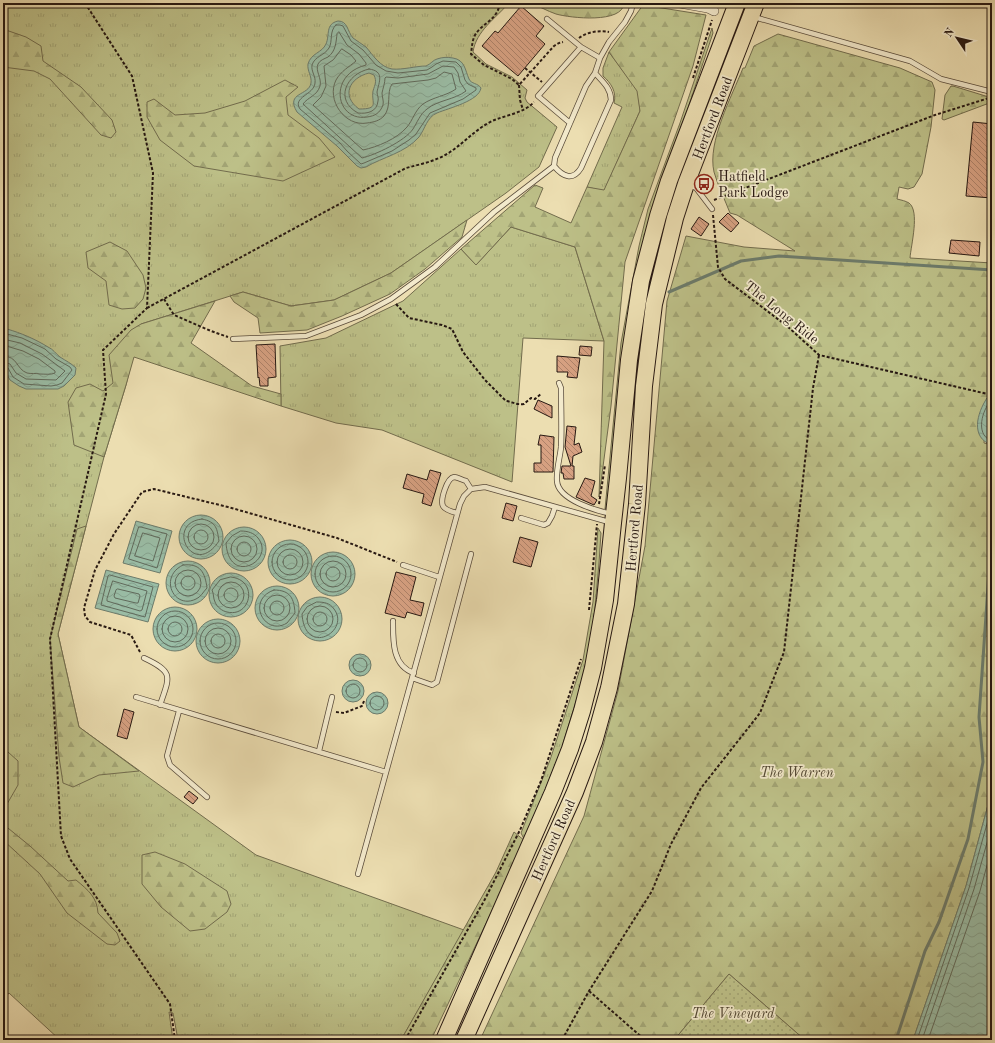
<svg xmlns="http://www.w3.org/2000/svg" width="995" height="1043" viewBox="0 0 995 1043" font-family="'Old Standard TT',serif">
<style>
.grass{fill:url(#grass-tufts);stroke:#726c4d}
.forest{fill:url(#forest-firs);stroke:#726c4d}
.park{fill:url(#park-dots);stroke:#726c4d}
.water{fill:url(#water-waves);stroke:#6c7b6b;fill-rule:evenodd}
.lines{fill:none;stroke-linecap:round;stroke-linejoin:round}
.shore{stroke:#606a5c;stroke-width:1}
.stream{stroke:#6c7b6b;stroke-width:3}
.building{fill:url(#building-back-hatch);stroke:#271812}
.lane-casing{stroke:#584a3a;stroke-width:6}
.street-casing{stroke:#584a3a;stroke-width:10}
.highway-casing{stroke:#271812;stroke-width:18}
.path{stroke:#271812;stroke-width:2;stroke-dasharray:3 2;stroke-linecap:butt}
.lane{stroke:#f3eacc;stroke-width:4.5}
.street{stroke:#f3eacc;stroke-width:9}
.highway{stroke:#ecdeb1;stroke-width:16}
.labels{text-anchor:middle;stroke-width:3.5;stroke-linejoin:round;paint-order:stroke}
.street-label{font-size:14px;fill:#271812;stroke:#f3eacc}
.poi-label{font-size:14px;fill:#271812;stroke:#f3eacc;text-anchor:start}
.park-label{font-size:14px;font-style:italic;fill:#544a35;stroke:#f3eacc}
</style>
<defs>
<pattern id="grass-tufts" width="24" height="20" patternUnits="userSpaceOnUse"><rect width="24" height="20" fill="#bdc088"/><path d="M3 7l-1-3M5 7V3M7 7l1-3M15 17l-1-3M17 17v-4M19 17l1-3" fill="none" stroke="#a2a474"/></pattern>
<pattern id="forest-firs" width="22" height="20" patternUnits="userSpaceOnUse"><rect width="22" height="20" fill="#bdc088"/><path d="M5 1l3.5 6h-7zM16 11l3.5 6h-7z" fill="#a2a474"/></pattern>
<pattern id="park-dots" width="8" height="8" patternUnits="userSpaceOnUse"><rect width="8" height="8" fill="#bdc088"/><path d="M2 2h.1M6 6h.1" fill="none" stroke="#a2a474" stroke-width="1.8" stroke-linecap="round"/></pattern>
<pattern id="water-waves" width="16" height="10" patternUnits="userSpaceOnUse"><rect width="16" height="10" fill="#9abda6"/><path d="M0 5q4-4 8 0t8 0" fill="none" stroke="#85a28e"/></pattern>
<pattern id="building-back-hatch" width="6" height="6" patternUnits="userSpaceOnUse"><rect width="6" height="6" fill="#d7a182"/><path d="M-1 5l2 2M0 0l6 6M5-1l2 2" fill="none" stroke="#ae8269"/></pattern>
</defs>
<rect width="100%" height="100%" fill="#ecdeb1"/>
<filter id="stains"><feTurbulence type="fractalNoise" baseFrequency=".005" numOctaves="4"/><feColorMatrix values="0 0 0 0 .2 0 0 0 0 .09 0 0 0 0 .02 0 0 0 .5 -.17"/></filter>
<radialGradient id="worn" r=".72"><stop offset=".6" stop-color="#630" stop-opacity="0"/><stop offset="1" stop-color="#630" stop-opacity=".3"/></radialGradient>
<path class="grass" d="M3,3H509C496,18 476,31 473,52L486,64L512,77L527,90L525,98L527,102L557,127L539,167L506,193L391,273L334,300L291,306L243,292L141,324L126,385L104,457L58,634L79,727L256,855L464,930L401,1040H178L173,1013L169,1012L173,1040H60L9,993L3,1000Z
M712,28L713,33L688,108L658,192L609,503L605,509L621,343L639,246L648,209L680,123Z
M609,52L638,91L640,111L604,191L587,187L622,107L614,103C617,92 611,83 603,76V68Z
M511,227L575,247L604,341L523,338L512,482L382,430L336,423L281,406L280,346L326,338L403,301L461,249L476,265Z
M598,528L601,533L599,563L593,629L581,685L561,750L525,841L521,833L550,760L583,660L593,602Z"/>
<path class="forest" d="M530,3H624C623,24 570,18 556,14C547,11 539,6 530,3Z
M643,5L706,15L693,66L625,262L611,406L599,497L604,341L575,247L511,227L476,265L461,249L535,185L543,188L535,207L571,223L587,187L604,190L640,111L637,91L609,52Z
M3,29L26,37L41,46L43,61L81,87L112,120L116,132L111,138L101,135L50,79L34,71L3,67Z
M778,34L900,68L932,82L935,90L931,127L922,174L914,187L908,189L899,187L897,199C901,200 906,201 909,203C920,211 911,245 910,258L992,263V398H987L984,443L992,445V768L988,805L966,886L913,1040H805L729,974L675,1039L667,1037L659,1040H480L584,816L618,691L645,546L667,301L686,236L744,247L795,251L737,215L730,213C725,200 718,186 714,172C707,142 732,96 743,68H745L754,46Z
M285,80L298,87L286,97L288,115L319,138L335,157L283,181L194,166L160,140L147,117V102L154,99L175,115L205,113L245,101Z
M951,86H953L992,98V102L944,120L942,119L945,95Z
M467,220L462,237L425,269L390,294L342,316L307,330L260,333L258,318L234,302L230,296L243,292L291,306L334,300L391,273Z
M110,242L127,251L143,275L146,288L143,299L135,308L122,309L109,305L106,281L88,268L86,252Z
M215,301L191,343L252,386L281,394V406L134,357L126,385L104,457L74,445L68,402L76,388L90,384L103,391L113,383L109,355L131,330L141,324Z
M86,526L58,634L79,727L139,771L99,775L73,787L63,783L59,757L50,639L77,529Z
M8,752L18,761V785L3,811V753Z
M3,824L30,846L68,881L76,880C88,890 97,897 98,913L117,933L120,941L115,945L107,944L67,913L40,874L3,840Z
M514,832L525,841L431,1040H401L496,872Z
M155,852L185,864L227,891L231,904L227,912L205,929L190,931L161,907L142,884V855Z"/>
<path class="park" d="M729,974L805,1040H659L667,1037L675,1039Z"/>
<path class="water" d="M338,21C348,21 347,31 353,38C357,41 362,44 366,47C373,55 380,67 392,69C403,70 416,66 426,66C431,64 433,60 437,59C443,57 447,57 453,58C465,60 465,70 469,79C471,84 478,83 481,88C479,101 449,108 437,113C427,117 425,129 419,137C405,153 383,157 366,167L361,168L357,166L337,146L297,112C285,92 309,96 311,83C312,76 307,71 308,64C311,53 322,53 326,44C330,35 325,24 338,21ZM369,73L374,75C377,82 375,84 373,91C371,103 380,109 359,109C341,96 349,78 369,73Z
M7,329C21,333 35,339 48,347C53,349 56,354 60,357C66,361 71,363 76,368L75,375L64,386L58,389H26L19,386L10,380L3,367V331Z
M987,398H992V445C970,438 977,413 987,398Z
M179 537a22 22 0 1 1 44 0a22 22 0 1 1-44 0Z
M136,521L172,531L160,573L123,563Z
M222 549a22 22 0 1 1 44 0a22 22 0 1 1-44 0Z
M268 562a22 22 0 1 1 44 0a22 22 0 1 1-44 0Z
M311 574a22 22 0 1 1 44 0a22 22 0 1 1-44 0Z
M166 583a22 22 0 1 1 44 0a22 22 0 1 1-44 0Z
M106,570L159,584L148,622L95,608Z
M209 595a22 22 0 1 1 44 0a22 22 0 1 1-44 0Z
M255 608a22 22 0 1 1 44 0a22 22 0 1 1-44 0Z
M298 619a22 22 0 1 1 44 0a22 22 0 1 1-44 0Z
M153 629a22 22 0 1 1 44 0a22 22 0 1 1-44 0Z
M196 641a22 22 0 1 1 44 0a22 22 0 1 1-44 0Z
M349 665a11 11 0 1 1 22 0a11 11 0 1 1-22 0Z
M342 691a11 11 0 1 1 22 0a11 11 0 1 1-22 0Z
M366 703a11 11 0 1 1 22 0a11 11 0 1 1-22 0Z
M992,768V1040H913L966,886L988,805Z"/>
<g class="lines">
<path class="shore" d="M336,25H340L343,26L351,41L363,50L376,65L386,71L398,73L427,70L432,67L436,64L443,61L456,62L461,67L465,80L468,84L476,88V90L463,99L430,113L416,134L409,140L392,151L364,163L361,164L347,151L340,143L300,109C292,97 314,95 315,83C316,76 311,72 312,65C315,56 324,56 329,48C333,41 329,31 336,25Z
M339,32L347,45L359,54L366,63V65C327,75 336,122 367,117C375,116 380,113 383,105C384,101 382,97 382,93C383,88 385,83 385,78L386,77L398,78L428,74L443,66L454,67L458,73L460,82L466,91C454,100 438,100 427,109C420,114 417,123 413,129C405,141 375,155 362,158L303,104C308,97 317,96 320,86C322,78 315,71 318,64C320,60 324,59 328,57C336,51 336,42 337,34Z
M342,49L351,55L356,61C349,67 341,71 336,80C326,100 345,127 367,123C374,122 379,121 384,116C392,106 386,93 392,84L428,80L436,78L444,72L452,74L456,89C446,96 433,97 423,104C415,110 413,120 407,127C397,139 377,147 363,150L313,105L321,97L326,86L324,66L333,60Z
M369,69C385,71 379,82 377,92C377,95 379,98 378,101C377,112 367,114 358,113C334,100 346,74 369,69Z
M3,334H7L22,338L45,349L56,359L70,367L72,370L62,383L57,385L51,386L24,384L13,377L8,368L3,367
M3,339L20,343L42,354L65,371L56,380L26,379L16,373L10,364L3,362
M3,345L23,351L39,359L55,371V373C51,375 45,374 40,374C36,373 31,374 27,373C16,369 18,356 3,356
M992,402L989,403C981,414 976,436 992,441
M202,519C217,522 217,529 219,541C193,580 164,523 202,519Z
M188 537a13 13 0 1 1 26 0a13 13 0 1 1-26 0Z
M139,527H141L167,534L157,568L129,559Z
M194 537a7 7 0 1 1 14 0a7 7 0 1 1-14 0Z
M241,531C248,531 254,533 258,538C276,560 229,587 226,543L232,536Z
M143,533L160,538L153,561L135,556Z
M231 549a13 13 0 1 1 26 0a13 13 0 1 1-26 0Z
M237 549a7 7 0 1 1 14 0a7 7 0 1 1-14 0Z
M272 562a18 18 0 1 1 36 0a18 18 0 1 1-36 0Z
M277 562a13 13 0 1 1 26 0a13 13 0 1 1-26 0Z
M283 562a7 7 0 1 1 14 0a7 7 0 1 1-14 0Z
M315 574a18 18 0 1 1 36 0a18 18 0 1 1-36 0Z
M320 574a13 13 0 1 1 26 0a13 13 0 1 1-26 0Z
M183,565C201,563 205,573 207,588C203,592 201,597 196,599C174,610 158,577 183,565Z
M326 574a7 7 0 1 1 14 0a7 7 0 1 1-14 0Z
M175 583a13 13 0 1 1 26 0a13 13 0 1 1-26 0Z
M110,575L153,587L145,617L101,605L108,576Z
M181 583a7 7 0 1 1 14 0a7 7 0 1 1-14 0Z
M231,577C259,580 251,618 227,612C222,611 217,607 215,602C213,598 214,594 212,590L220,580Z
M113,581L147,591L142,610L140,611L107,601V599Z
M218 595a13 13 0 1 1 26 0a13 13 0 1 1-26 0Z
M224 595a7 7 0 1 1 14 0a7 7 0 1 1-14 0Z
M118,589L139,594L140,596L138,603H136L115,598L114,596L116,590Z
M274,590C291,590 294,599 295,613C292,616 290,620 287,623C265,637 245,600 274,590Z
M264 608a13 13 0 1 1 26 0a13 13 0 1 1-26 0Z
M270 608a7 7 0 1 1 14 0a7 7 0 1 1-14 0Z
M317,602C324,602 330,603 334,609C351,631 305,658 302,614L307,607Z
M307 619a13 13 0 1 1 26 0a13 13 0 1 1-26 0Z
M157 629a18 18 0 1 1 36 0a18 18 0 1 1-36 0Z
M313 619a7 7 0 1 1 14 0a7 7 0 1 1-14 0Z
M162 629a13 13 0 1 1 26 0a13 13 0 1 1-26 0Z
M168 629a7 7 0 1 1 14 0a7 7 0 1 1-14 0Z
M200 641a18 18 0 1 1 36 0a18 18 0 1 1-36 0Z
M205 641a13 13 0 1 1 26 0a13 13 0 1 1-26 0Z
M211 641a7 7 0 1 1 14 0a7 7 0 1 1-14 0Z
M353 665a7 7 0 1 1 14 0a7 7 0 1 1-14 0Z
M346 691a7 7 0 1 1 14 0a7 7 0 1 1-14 0Z
M370 703a7 7 0 1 1 14 0a7 7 0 1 1-14 0Z
M917,1040L969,888L992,806
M922,1040L974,889L992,825
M928,1040L980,891L992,847"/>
<path class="stream" d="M669,292L741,261L779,256L992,270
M896,1040L925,951L939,922L968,839L983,762L979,717L992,528"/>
</g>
<path class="building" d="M521,6L544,26L536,36L545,44L518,76L482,46L495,31L498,33Z
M973,122L992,124V143L989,177H992V198L966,196Z
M728,213L739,223L731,232L719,222Z
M699,217L709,224L701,236L691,229Z
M951,240L980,242L979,256L949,253Z
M275,344L276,377L268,378V386H260L259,377L258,378L256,345Z
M580,346L592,347L591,356L579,355Z
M557,356L580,358L577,378L567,377L568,372H557Z
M538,400L552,406V418L534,409Z
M567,426L576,427L574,445L579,443L582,452L573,456L572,466H574V479H564L563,473H561L562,466H571L565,447Z
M540,435L554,437L553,472H534V463H541V445H538Z
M430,470L441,473L431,506L422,503L424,494L403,488L407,474L427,480Z
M585,478L595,481L591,496L597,500L594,505L576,497Z
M506,503L517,506L513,521L502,518Z
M520,537L538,542L531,567L513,562Z
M396,572L416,577L410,600L424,603L421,616L407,612L405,618L385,613Z
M124,709L134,712L127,739L117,736Z
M189,791L198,798L193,804L184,797Z"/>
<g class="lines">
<g class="lane-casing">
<path id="lane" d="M754,17L910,61L941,79L992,92
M547,19L581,47L600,58
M595,73C602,81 611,88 611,100L581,168C573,181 563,177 554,166L555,158L586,86L595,73L600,58L609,42L625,22L631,11L633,3
M570,123L538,96L581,47
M688,185L696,188L712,209
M233,339L306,336L361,315L391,299L435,267L494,212L554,166
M559,383L561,388C561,408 562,428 561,447C560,458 556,470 557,481C558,500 597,511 612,514
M457,513C453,512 445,510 443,506C440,500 447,478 454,477C457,477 462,480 466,481L471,489
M521,518L544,525L548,523L552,516L555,507
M403,565L439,577
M393,621C393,640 392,666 414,673
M144,658C174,672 170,676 160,705
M412,678L432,685L437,682L471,554
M136,697L386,772
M179,711L167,756L170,765L207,797
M319,751L332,697
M358,874L460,504L464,496L471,489L485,487L609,522"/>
</g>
<g class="street-casing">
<path id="street" d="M680,3L708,8L714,11"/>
</g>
<g class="highway-casing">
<path id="highway" d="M444,1040L553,792L570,749L582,711L593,668L605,600L613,523L618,478L629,360L641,281L658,216L669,181L737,3
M464,1040L575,792L594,742L609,688L626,604L637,504L644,386L654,304L675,218L686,184L756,3"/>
</g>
<path class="path" d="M85,3L132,76L153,173L147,308L103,350L106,394L50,639L61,836L70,859L170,1004L175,1040
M500,3C497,21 483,22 475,35C472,41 472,47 471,54L484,65L512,79L519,85L554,46L559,43L563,42
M579,38C587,32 599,30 609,32
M525,68L542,82
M693,78L712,20
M519,85L520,100L523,110
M714,200L935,115L989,98
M713,215L718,267L725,279L787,326L819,355L992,395
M164,299L174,315L211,331L228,337
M396,304L409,318L442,325L452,329L463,352L485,380L506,401C513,402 516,405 524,404L531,398L535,399L541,394
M147,308L406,168C421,164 437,161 450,152C465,142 476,129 492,121C506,115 524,113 534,102
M599,504L605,465
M589,610L597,524
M140,652L131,635L90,622L85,616L84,608L95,570L114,534L142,492L154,489L228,507L337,538L397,562
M336,712L344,713L362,706L364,701
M589,991L645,1040
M405,1040L484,901L520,830L541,781L581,659
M562,1040L589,991L652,891L671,844L701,788L760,713L784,652L813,388L819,355"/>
<use href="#lane" class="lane"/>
<use href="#street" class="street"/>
<use href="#highway" class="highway"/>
</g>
<defs>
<g id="bus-ring" transform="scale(1)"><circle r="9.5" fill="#f3eacc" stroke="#8f2418" stroke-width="1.5"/><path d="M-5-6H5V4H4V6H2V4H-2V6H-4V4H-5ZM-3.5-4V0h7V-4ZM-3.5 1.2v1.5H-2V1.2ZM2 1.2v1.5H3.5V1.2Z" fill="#8f2418"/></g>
</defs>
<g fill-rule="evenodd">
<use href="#bus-ring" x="704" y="184"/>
</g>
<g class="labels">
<g class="street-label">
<text transform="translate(712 118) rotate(-69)" y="5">Hertford Road</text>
<text transform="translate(782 312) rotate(39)" y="5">The Long Ride</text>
<text transform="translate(634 528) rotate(-85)" y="5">Hertford Road</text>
<text transform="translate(553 840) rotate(-66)" y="5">Hertford Road</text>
</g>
<g class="poi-label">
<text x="718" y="181">Hatfield<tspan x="718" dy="16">Park Lodge</tspan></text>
</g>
<g class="park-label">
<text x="797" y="777">The Warren</text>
<text x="733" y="1018">The Vineyard</text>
</g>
</g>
<rect width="995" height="1043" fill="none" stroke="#ecdeb1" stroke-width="16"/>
<rect x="4" y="4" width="987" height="1035" fill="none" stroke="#271812" stroke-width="2"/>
<rect x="8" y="8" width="979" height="1027" fill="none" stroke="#271812"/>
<g transform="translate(957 38) rotate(305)" stroke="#f3eacc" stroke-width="3" paint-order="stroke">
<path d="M0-3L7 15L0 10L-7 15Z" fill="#271812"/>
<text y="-6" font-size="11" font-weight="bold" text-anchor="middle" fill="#271812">N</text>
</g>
<rect width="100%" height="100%" filter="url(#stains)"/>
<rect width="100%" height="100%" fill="url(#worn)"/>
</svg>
